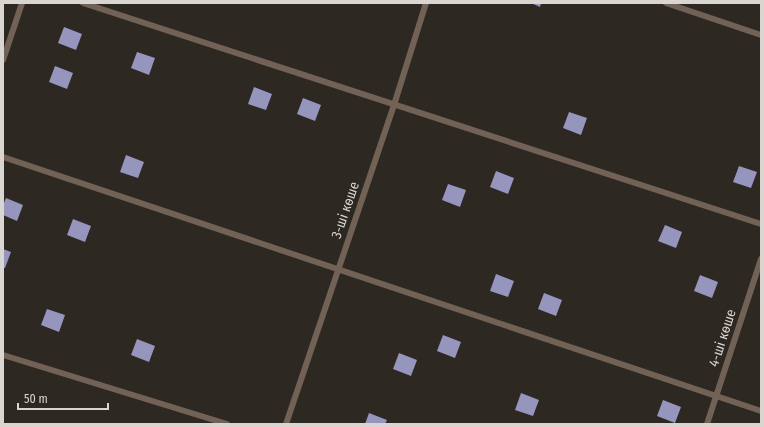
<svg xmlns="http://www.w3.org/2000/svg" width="764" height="427" viewBox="0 0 764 427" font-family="'Fira Sans Condensed',sans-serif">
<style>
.building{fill:#9595be}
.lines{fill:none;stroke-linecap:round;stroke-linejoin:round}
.service{stroke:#726256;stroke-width:6}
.labels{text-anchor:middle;stroke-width:4;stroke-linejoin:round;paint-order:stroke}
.street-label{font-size:14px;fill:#d9d5d1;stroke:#2e2823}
</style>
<rect width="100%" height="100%" fill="#2e2823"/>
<path class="building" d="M531,3H541L540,7Z
M64,27L82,34L76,50L58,43Z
M137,52L155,58L149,75L131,68Z
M55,66L73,73L67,89L49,82Z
M254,87L272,94L266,110L248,104Z
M303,98L321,105L315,121L297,114Z
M569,112L587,118L581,135L563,128Z
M126,155L144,162L138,178L120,172Z
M739,166L757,172L751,188L733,182Z
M496,171L514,178L508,194L490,187Z
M448,184L466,190L460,207L442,200Z
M6,198L23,205L17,221L3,215V205Z
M73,219L91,226L85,242L67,235Z
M665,225L682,232L676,248L658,241Z
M3,249L11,252L5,268H3Z
M496,274L514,281L508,297L490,291Z
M700,275L718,282L712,298L694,291Z
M544,293L562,300L556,316L538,309Z
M47,309L65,315L59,332L41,325Z
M443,335L461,342L455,358L437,351Z
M137,339L155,346L149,362L131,355Z
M399,353L417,360L411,376L393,369Z
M521,393L539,400L533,416L515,410Z
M663,400L681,407L675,423L657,416Z
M369,413L387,420L385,424H365Z"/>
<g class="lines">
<path class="service" d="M83,3L761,224
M666,3L761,35
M3,60L22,3
M3,157L761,411
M3,355L227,424
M286,424L394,105L426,3
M707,424L761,259"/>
</g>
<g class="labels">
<g class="street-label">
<text transform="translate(345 210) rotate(-71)" y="5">3-ші көше</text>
<text transform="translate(722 338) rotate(-72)" y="5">4-ші көше</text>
</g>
</g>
<rect width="764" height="427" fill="none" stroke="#d9d5d1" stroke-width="8"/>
<path d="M18 403v6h90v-6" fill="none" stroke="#d9d5d1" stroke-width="2"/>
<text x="24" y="403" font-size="12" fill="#d9d5d1" stroke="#2e2823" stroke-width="3" paint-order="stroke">50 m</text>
</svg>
